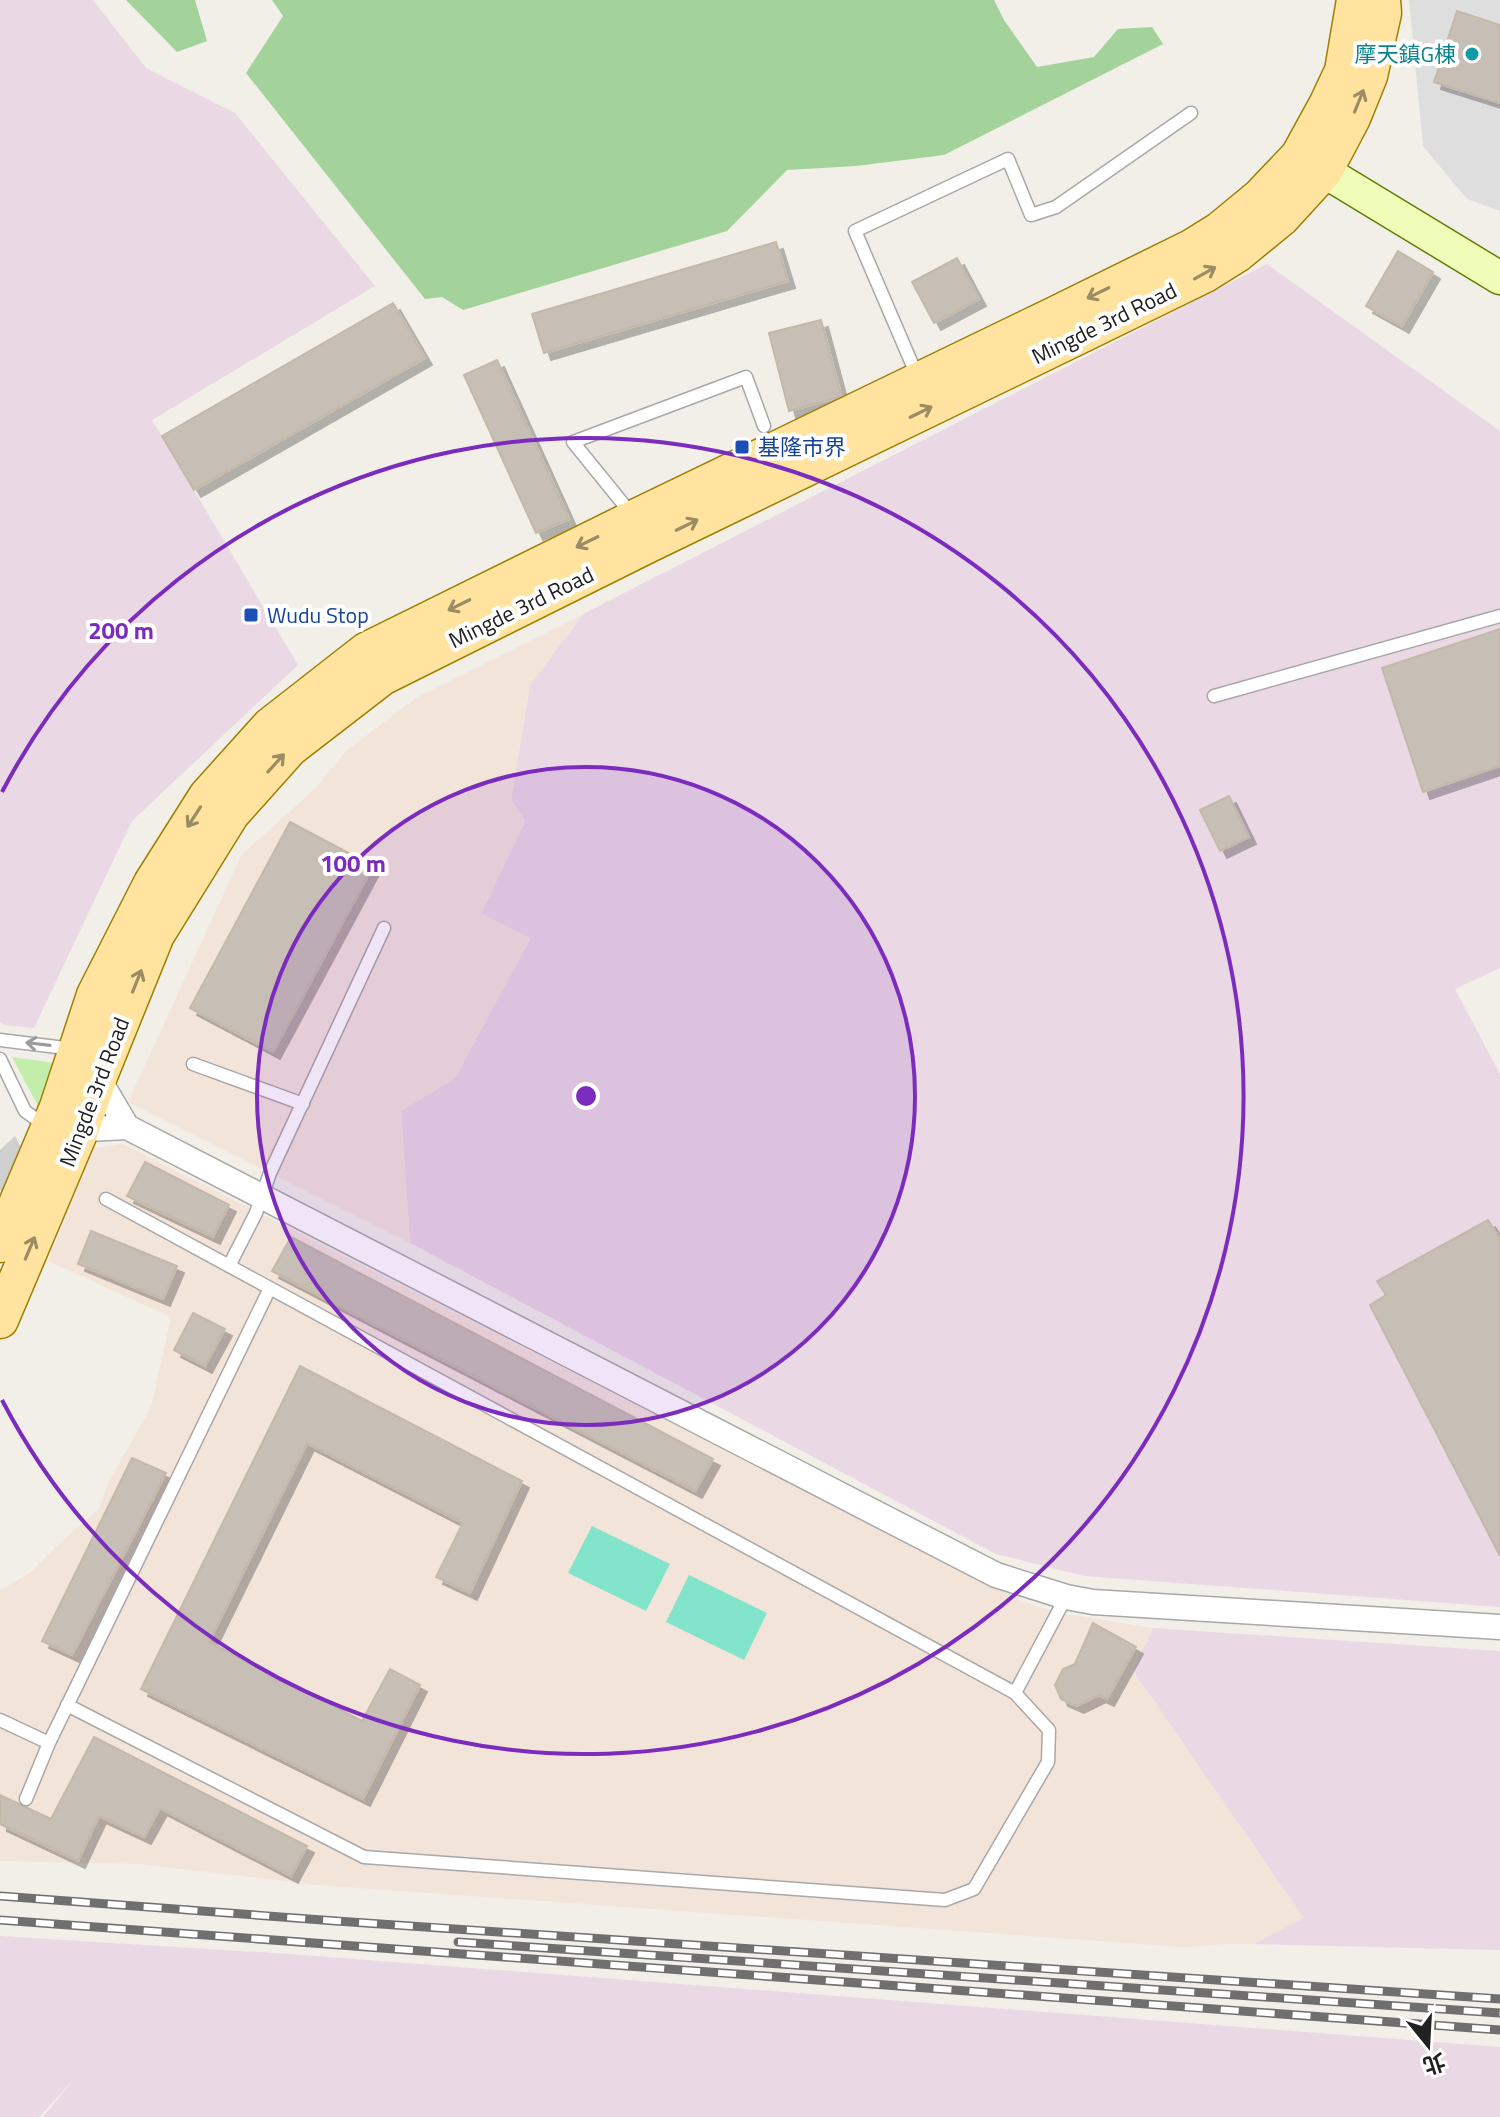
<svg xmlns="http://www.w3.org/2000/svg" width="1500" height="2117" viewBox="0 0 1500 2117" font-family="'Titillium Web','Noto Sans TC',sans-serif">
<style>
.residential{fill:#dfdede}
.industrial{fill:#ebd8e5}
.religious{fill:#cfcfcf}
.military{fill:#f3e4da}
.grass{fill:#c2edab}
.forest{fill:#a3d39a}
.pitch{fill:#81e4cb}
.building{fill:#c7bfb6;stroke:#c4b8a8;stroke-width:2;filter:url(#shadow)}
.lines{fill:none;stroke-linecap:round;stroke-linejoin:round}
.lane-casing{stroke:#a8a8a8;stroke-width:15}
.street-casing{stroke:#a8a8a8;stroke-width:27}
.secondary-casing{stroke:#607f00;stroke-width:35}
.primary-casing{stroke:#9d7f00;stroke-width:39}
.lane{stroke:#fff;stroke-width:12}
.street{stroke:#fff;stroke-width:24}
.secondary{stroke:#f0fdb9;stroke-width:32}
.primary{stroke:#ffe39e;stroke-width:36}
.rail-casing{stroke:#6f6f6f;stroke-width:9}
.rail{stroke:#fff;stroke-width:6;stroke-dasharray:18;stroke-linecap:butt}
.oneway{stroke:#9b8c66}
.oneway2{stroke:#9b9b9b}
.ring{fill:none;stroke:#7b2cbf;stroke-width:4}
.culture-dot{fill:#0f9aa8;stroke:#fff;stroke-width:3}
.transit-dot{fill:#1a4fb4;stroke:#fff;stroke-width:3}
.labels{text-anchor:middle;stroke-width:8;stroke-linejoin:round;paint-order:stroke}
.culture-label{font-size:22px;fill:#0d838f;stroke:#fff;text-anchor:end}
.street-label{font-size:22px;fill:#212121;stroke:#fff}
.transit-label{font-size:22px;fill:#164399;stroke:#fff;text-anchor:start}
.centre{fill:#7b2cbf;stroke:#fff;stroke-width:4}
.ring-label{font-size:24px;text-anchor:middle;font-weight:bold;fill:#7b2cbf;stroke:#fff;stroke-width:8;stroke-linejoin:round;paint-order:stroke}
</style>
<defs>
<filter id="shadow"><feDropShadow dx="7" dy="7" stdDeviation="0" flood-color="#0004"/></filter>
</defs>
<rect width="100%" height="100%" fill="#f1efe7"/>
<path class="residential" d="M1409,0H1500V211L1467,199L1423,146Z"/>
<path class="industrial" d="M0,0H93L146,68L235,113L375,286L152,420L298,665L132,821L34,1028L4,1025L0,1022Z
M1267,264L1500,431V968L1455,989L1500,1074V1607L1084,1576L996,1554L410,1243L401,1111L455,1078L530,938L481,914L525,821L511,800L530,685L583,614Z
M1153,1628L1500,1651V1950L1253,1944L1303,1918L1133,1671Z
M0,1936L289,1954L1500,2047V2117H43L75,2078L39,2117H0Z"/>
<path class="religious" d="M15,1136L24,1153L8,1194L0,1190V1150Z"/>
<path class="military" d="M583,614L530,685L511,800L525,821L481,913L531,938L455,1078L401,1111L410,1243L128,1102L242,854L314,790L346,751L416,698Z
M123,1144L1025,1602L1058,1613L1153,1628L1133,1671L1304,1918L1253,1944H1224L1184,1947L318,1885L141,1864L0,1861V1590L30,1573L61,1542L99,1509L108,1483L151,1407L171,1317L48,1261L94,1148Z"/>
<path class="grass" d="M12,1057L54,1063L38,1106Z"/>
<path class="forest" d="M126,0H195L207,41L177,52Z
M272,0H994L1004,20L1037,67L1094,57L1118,29L1152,27L1163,44L944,155L856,166L787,170L727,231L463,310L442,297L425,299L246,73L283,16Z"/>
<path class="pitch" d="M592,1526L670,1564L646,1611L568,1573Z
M689,1575L767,1613L744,1660L666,1622Z"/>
<path class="building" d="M1457,11L1500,25V103L1434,82Z
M776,242L788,281L544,353L532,314Z
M1398,251L1433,272L1402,326L1366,306Z
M957,258L979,299L934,323L912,282Z
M393,303L425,358L194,490L162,436Z
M821,320L841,395L832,399L789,411L769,333Z
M497,360L569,519L536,533L464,375Z
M1500,629V766L1423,792L1382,668Z
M1229,796L1249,837L1220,851L1200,810Z
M290,822L373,866L273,1052L190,1008Z
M145,1162L229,1205L213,1237L127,1196Z
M1488,1220L1500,1239V1556L1370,1305L1386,1295L1377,1281Z
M91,1231L177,1266L163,1299L78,1264Z
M291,1237L713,1459L695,1491L272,1271Z
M193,1313L225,1329L205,1366L174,1350Z
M300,1366L522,1481L470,1593L436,1577L463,1523L307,1443L209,1642L362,1721L390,1669L420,1685L363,1799L141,1689Z
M132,1458L166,1473L72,1655L42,1641Z
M1093,1623L1136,1647L1107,1699L1099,1695L1077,1706L1061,1699L1055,1685L1063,1669L1075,1664Z
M94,1737L307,1846L291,1876L160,1808L144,1837L99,1816L78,1861L0,1824V1795L51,1819Z"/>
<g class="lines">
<g class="lane-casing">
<path id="lane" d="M918,378L855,231L1008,159L1031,215L1056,207L1191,113
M633,516L573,442L746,377L764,426
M1214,696L1500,616
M0,1040L73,1049
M0,1059L25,1111L47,1127
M193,1064L303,1104
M106,1199L1015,1693L1066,1597
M229,1266L256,1213L270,1173L384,928
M67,1705L364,1857L945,1900L974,1889L1048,1762L1049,1730L1015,1693
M0,1720L49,1743
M26,1799L49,1743L270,1288"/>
</g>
<g class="street-casing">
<path id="street" d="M94,1071L127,1127
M68,1130L127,1127L996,1575L1066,1597L1093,1602L1500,1627"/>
</g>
<g class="secondary-casing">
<path id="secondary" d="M1304,159L1500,278"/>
</g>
<g class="primary-casing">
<path id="primary" d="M0,1244L58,1107L95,995L152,883L207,796L270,726L366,651L635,518L1059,313L1191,248L1220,230L1260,197L1299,156L1327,105L1343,71L1355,0
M0,1320L80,1131L99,1076L156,935L231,814L290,748L382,677L647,545L1072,339L1205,274L1237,254L1281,218L1324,171L1352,118L1369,76L1383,13L1382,0"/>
</g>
<use href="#lane" class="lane"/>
<use href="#street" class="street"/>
<use href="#secondary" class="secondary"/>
<use href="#primary" class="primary"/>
<g class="rail-casing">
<path id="rail" d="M0,1896L336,1921L1500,1999
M0,1920L1500,2030
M458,1942L1500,2013"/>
</g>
<use href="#rail" class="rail"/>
</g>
<defs><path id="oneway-shaft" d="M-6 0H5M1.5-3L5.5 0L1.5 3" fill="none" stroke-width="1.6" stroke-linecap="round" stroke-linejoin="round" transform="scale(2)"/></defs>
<g class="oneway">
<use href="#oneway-shaft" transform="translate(1359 101) rotate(-68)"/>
<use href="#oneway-shaft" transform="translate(1205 273) rotate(-29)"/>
<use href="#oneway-shaft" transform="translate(1098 293) rotate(154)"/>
<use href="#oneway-shaft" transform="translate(921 412) rotate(-26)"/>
<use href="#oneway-shaft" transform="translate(687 525) rotate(-26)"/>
<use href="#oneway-shaft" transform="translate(587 542) rotate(154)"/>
<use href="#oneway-shaft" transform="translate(459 605) rotate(154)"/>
<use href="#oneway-shaft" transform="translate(276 763) rotate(-48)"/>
<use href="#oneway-shaft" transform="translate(194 817) rotate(123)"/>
<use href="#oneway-shaft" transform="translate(137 981) rotate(-68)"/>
<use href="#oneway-shaft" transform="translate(30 1248) rotate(-67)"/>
</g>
<use class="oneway2" href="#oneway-shaft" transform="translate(38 1044) rotate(-173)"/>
<circle cx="586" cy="1096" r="329" fill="#7b2cbf" fill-opacity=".12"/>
<g class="ring">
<circle cx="586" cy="1096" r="329"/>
<path d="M2 792A658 658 0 1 1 2 1400"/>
</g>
<circle class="culture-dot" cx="1472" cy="54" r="8"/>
<g class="transit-dot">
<rect x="734" y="439" width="16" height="16" rx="4"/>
<rect x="243" y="607" width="16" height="16" rx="4"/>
</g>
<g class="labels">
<g class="culture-label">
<text x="1456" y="62">摩天鎮G棟</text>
</g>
<g class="street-label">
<text transform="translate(1104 323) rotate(-26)" y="8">Mingde 3rd Road</text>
<text transform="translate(521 607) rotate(-26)" y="8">Mingde 3rd Road</text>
<text transform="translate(94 1092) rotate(-69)" y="8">Mingde 3rd Road</text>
</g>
<g class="transit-label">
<text x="758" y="455">基隆市界</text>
<text x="267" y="623">Wudu Stop</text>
</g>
</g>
<circle cx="586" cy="1096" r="12" class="centre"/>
<g class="ring-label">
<text x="121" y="639">200 m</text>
<text x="353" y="872">100 m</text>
</g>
<g transform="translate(1428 2045) rotate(162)" stroke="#ffffff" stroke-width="6" paint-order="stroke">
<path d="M0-6L14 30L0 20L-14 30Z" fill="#212121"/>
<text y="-12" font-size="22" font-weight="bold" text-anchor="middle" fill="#212121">北</text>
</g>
</svg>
